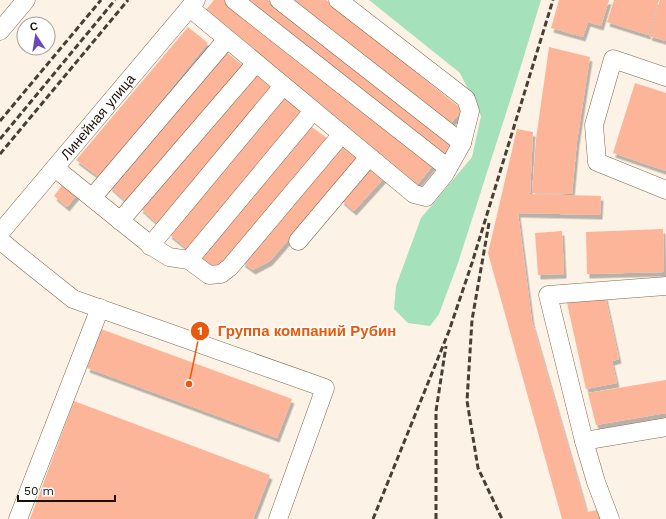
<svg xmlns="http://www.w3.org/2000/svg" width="666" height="519" viewBox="0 0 666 519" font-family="'Work Sans',sans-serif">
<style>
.green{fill:#a5e2bb}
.building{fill:#fdb59a;filter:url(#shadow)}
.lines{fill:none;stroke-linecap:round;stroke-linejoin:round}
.minor-casing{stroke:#80694e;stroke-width:19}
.minor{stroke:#fff;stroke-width:18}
.rail{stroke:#483f34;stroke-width:3;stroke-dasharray:6 3;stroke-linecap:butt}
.labels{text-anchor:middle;stroke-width:3;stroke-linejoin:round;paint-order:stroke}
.street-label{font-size:14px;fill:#191006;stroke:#fff}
.leader{fill:none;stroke:#e8590c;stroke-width:1.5}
.callout-dot{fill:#e8590c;stroke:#fff;stroke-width:1.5}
.mark-label{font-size:12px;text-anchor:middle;font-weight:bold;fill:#fff}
.callout-label{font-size:15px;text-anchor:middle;font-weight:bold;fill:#e8590c;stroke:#fff;stroke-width:3;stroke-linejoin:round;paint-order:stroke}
</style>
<defs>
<filter id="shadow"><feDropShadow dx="2.5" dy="4.5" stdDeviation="0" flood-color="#0004"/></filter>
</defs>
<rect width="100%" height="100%" fill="#fcf2e5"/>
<path class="green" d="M369,0H541L516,82L458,263L439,314L430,326L408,323L394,309L396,286L421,218L472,157L481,116L460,73Z"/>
<path class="building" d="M214,0H226L434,164L417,185L205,11Z
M247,0H268L451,144L443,155Z
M289,0H326L463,110L449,125Z
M559,0H609L601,26L588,22L583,37L551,28Z
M614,0H659L648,35L607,22Z
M660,0H666V41L649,36Z
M188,27L208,43L99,177L76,160Z
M549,47L590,57L577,141L572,194L532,193L536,139Z
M225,51L245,67L128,203L109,186Z
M254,74L274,90L159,225L140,208Z
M635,83L666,93V171L613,153Z
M283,95L304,113L190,251L169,234Z
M309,125L331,141L222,269H210L197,258Z
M517,129L533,132L530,194L601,196L600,215L518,213L532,321L587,512L603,509L606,519H562L488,253Z
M340,144L359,159L270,261L253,270L242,262Z
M370,167L384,178L354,211L341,200Z
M63,184L77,195L67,207L54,196Z
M663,229L664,272L587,274L586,232Z
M562,231L564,274L538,275L535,233Z
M605,295L619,359L612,361L617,383L586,389L567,303Z
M101,329L292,399L277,438L87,368Z
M666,380V413L596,425L588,393Z
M74,401L270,475L253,519H30Z"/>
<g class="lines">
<g class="minor-casing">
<g id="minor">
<path d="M234,0L448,168"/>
<path d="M279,0L462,143"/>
<path d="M190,8L414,194L426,197L444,175L462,143L470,111L466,99L338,0"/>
<path d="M0,31L26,0"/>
<path d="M666,77L613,59L594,125L597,162L666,190"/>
<path d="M55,168L153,247L169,257L189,260L209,275L221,274L230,267L342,134"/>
<path d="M92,198L227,39"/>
<path d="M120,221L256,63"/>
<path id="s1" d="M0,233L196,0"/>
<path d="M0,240L13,251L73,299L325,388L278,519"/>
<path d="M298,241L369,157"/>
<path d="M150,246L283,86"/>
<path d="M189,260L313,111"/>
<path d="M666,286L548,295L584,441L666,427"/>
<path d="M584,441L596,482L610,519"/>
<path d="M18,519L100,308"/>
</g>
</g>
<use href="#minor" class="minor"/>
<path class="rail" d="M0,121L101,0
M0,139L115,0
M0,154L128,0
M489,223L472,320L467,401L478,468L502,519
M373,519L449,331L472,263L553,0
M436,519V411L446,346"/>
</g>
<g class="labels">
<g class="street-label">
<text dy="5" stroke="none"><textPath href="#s1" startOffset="152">Линейная улица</textPath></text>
</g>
</g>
<path class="leader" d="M189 384L200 331"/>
<g class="callout-dot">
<circle cx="189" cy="384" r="4"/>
<circle cx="200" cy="331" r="10"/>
</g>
<g class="mark-label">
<text x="200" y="335">1</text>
</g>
<g class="callout-label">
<text x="307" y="336">Группа компаний Рубин</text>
</g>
<g transform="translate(36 36) rotate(348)"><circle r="19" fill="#ffffff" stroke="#a39f9b"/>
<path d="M0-3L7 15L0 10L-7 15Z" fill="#6c47bf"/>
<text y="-6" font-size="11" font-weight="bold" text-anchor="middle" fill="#191006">С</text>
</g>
<path d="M18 495v6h97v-6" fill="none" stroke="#191006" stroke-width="2"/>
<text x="24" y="495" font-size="12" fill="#191006" stroke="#ffffff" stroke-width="3" paint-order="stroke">50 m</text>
</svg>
